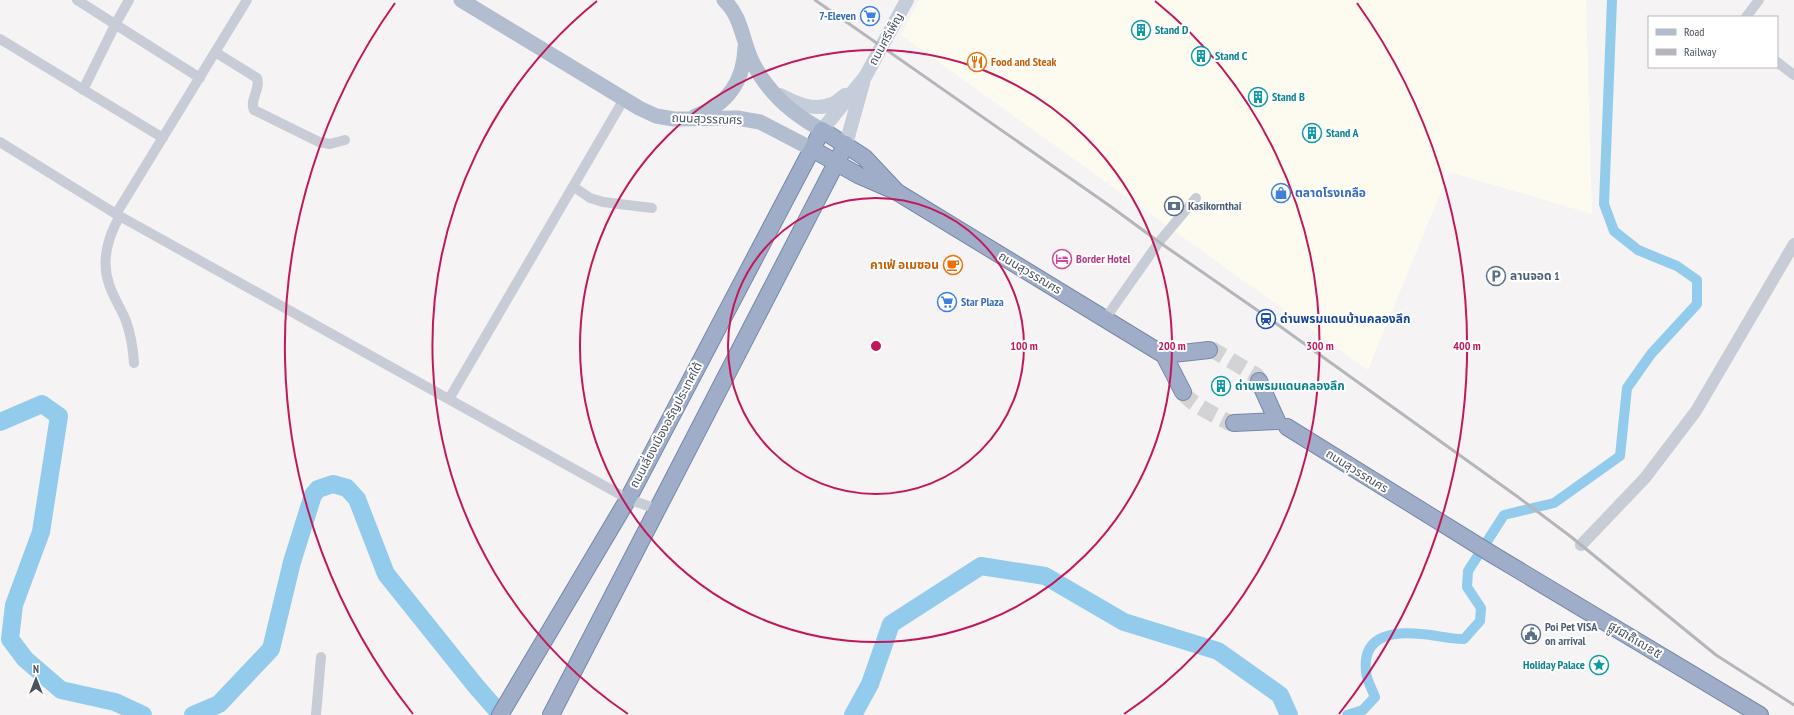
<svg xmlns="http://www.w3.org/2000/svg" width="1794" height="715" viewBox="0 0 1794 715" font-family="'PT Sans Narrow','Noto Sans Khmer','Noto Sans Thai',sans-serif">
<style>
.commercial{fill:#fdfbef}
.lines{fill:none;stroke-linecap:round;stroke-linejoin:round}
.canal{stroke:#92cbec;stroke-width:10}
.river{stroke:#92cbec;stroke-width:18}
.trunk-tunnel{stroke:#d3d3d6;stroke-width:16;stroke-dasharray:16 8;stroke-linecap:butt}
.trunk-casing{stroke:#7788ab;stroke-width:18}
.minor{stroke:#c7ccd6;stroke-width:10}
.tertiary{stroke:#c7ccd6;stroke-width:12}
.secondary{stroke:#c6cdda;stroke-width:14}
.primary{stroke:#b3bdd0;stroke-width:15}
.trunk{stroke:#a0adc8;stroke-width:16}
.rail{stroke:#b5b6bc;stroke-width:3}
.ring{fill:none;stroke:#c2185b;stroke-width:2}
.labels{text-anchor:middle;stroke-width:4;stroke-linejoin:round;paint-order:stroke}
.shop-label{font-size:12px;font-weight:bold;fill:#366cbe;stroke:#fff;text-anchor:start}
.culture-label{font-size:12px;font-weight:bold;fill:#0d838f;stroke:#fff;text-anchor:start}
.street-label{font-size:12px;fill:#4a5260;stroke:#fff}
.food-label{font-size:12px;font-weight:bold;fill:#c56008;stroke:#fff;text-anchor:start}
.service-label{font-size:12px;font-weight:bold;fill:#4e5e75;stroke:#fff;text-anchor:start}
.hotel-label{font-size:12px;font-weight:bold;fill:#b23c85;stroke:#fff;text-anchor:start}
.transit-label{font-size:12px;font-weight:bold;fill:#164399;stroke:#fff;text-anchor:start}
.centre{fill:#c2185b;stroke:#fff;stroke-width:2}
.ring-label{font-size:12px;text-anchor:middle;font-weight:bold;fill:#c2185b;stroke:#fff;stroke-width:4;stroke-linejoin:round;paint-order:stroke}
</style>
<rect width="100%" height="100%" fill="#f5f3f3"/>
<path class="commercial" d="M919,0H1586L1592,214L1449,172L1368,370L901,35Z"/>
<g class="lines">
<path class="canal" d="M1347,715L1363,710L1375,697C1372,689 1366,679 1366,671C1362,635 1394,631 1421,634C1436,635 1448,639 1464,639L1480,621L1481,608L1467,587L1468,571L1504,515L1554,503L1620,456L1627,388L1651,354L1697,304V280L1677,266L1638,250L1614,231L1604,204L1612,0"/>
<path class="river" d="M0,422L42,404L59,416L41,532L14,605L10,639L25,659L61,690L115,702L143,715
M193,715L219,704L271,649L292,562L313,495L318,489L333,484L347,488L357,499L386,574L475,685L501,715
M853,715L870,684L891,624L981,566L1045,576L1124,622L1218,651L1280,695L1289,715"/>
<path class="trunk-tunnel" d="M1209,350H1213L1257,376L1259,381
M1183,392C1188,403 1219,417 1230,423H1234"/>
<g class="trunk-casing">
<path id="trunk" d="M812,149L858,175L897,192L1164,355L1183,392
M1164,355L1209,350
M1234,423L1277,421L1259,381
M1287,427L1490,553L1760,715
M500,715L628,499L822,130L864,157L897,192
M551,715L846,144"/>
</g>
<path class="minor" d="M77,0L200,78
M1746,17L1759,0
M0,39L163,138
M215,52L257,78C261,89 249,100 254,110L319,142L330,144L345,140
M1777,62L1794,75
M83,90L116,23L129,0
M0,142L116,214L628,499L657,509
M574,187L590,198L603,202L652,208
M116,214L247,0
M120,216C108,236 101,261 109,284C113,297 121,308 126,321C131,335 133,348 134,363
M1105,319L1159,242L1196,198
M449,399L624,99
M316,715L321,657"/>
<path class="tertiary" d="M1581,545L1645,478L1696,411L1794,244"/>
<path class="secondary" d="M780,95C795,103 814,112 832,104C836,103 841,98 845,95
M822,130L865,77L907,0
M846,144L863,83"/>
<path class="primary" d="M461,0L639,108L656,116L674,119L737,118L760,122L812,149
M724,0C742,17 742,40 752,61C767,92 792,114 822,130
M695,116C728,105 744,80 745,47"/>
<use href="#trunk" class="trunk"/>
<path class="rail" d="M815,0L1110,206L1159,242L1267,317L1518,497L1570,536L1716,655L1794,705"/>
</g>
<g class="ring">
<circle cx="876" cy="346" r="148"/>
<circle cx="876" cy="346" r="296"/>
<path d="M628 714A444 444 0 0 1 597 1M1155 1A444 444 0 0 1 1124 714"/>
<path d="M413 714A591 591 0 0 1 395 3M1357 3A591 591 0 0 1 1339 714"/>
</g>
<defs>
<g id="supermarket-ring" transform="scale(1)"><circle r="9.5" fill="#fff" stroke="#3f7fe0" stroke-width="1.5"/><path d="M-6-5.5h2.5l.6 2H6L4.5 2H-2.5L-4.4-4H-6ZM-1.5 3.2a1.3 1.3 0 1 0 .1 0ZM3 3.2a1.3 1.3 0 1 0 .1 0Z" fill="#3f7fe0"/></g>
<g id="building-ring" transform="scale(1)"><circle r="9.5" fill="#fff" stroke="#0f9aa8" stroke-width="1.5"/><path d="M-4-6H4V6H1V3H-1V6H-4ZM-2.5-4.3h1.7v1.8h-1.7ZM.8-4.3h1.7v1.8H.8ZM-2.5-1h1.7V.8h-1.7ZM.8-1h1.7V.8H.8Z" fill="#0f9aa8"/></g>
<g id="restaurant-ring" transform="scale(1)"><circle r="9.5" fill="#fff" stroke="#e8710a" stroke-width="1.5"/><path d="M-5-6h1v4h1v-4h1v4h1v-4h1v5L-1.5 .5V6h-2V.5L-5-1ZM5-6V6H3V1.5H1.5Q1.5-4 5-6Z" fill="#e8710a"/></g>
<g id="shop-ring" transform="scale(1)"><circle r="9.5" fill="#fff" stroke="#3f7fe0" stroke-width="1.5"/><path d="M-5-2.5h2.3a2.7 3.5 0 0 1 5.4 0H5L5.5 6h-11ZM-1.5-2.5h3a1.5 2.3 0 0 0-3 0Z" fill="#3f7fe0"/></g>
<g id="bank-ring" transform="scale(1)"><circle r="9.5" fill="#fff" stroke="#5c6f8a" stroke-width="1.5"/><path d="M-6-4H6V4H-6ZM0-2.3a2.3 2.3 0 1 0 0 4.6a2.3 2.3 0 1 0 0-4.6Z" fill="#5c6f8a"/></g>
<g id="hotel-ring" transform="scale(1)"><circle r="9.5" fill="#fff" stroke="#d1479c" stroke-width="1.5"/><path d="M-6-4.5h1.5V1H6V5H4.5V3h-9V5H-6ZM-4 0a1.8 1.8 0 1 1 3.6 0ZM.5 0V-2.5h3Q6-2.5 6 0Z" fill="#d1479c"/></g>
<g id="cafe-ring" transform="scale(1)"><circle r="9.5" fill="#fff" stroke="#e8710a" stroke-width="1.5"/><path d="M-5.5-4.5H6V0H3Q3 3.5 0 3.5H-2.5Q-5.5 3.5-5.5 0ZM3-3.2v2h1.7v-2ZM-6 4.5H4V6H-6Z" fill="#e8710a"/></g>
<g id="parking-ring" transform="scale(1)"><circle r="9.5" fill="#fff" stroke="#5c6f8a" stroke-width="1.5"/><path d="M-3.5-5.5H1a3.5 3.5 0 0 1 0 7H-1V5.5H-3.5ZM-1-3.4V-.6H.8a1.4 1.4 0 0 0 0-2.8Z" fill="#5c6f8a"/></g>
<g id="station-ring" transform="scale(1)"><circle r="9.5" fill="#fff" stroke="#1a4fb4" stroke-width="1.5"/><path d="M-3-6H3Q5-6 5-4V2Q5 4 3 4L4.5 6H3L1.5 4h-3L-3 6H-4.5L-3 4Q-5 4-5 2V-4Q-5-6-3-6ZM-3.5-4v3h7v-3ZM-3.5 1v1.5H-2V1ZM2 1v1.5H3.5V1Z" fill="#1a4fb4"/></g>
<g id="civic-ring" transform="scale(1)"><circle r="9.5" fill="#fff" stroke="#5c6f8a" stroke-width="1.5"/><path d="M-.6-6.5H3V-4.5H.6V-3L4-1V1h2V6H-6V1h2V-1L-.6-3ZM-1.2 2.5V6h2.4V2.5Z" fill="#5c6f8a"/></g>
<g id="sight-ring" transform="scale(1)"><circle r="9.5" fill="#fff" stroke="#0f9aa8" stroke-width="1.5"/><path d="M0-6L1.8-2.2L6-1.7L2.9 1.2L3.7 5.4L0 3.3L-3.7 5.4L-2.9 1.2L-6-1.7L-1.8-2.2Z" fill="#0f9aa8"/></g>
</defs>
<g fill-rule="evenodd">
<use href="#supermarket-ring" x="870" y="16"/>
<use href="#building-ring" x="1141" y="30"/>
<use href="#building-ring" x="1201" y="56"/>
<use href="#restaurant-ring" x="977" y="62"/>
<use href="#building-ring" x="1258" y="97"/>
<use href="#building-ring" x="1312" y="133"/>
<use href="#shop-ring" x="1281" y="193"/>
<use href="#bank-ring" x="1174" y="206"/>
<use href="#hotel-ring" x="1062" y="259"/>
<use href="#cafe-ring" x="953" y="265"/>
<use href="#parking-ring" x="1496" y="276"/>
<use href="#supermarket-ring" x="947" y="302"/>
<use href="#station-ring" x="1266" y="319"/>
<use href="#building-ring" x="1221" y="386"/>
<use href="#civic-ring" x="1531" y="634"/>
<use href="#sight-ring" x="1599" y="665"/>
</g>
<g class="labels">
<g class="shop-label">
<text x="856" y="20" text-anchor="end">7-Eleven</text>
<text x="1295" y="197">ตลาดโรงเกลือ</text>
<text x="961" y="306">Star Plaza</text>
</g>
<g class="culture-label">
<text x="1155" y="34">Stand D</text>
<text x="1215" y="60">Stand C</text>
<text x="1272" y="101">Stand B</text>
<text x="1326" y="137">Stand A</text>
<text x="1235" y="390">ด่านพรมแดนคลองลึก</text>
<text x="1585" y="669" text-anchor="end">Holiday Palace</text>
</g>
<g class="street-label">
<text transform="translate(886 39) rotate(-61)" y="4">ถนนศรีเพ็ญ</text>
<text transform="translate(707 119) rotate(2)" y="4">ถนนสุวรรณศร</text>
<text transform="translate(1030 273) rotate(31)" y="4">ถนนสุวรรณศร</text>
<text transform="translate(666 425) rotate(-62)" y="4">ถนนเลี่ยงเมืองอรัญประเทศใต้</text>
<text transform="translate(1357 471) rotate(32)" y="4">ถนนสุวรรณศร</text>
<text transform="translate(1635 640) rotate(31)" y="4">ផ្លូវជាតិលេខ៥</text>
</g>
<g class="food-label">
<text x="991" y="66">Food and Steak</text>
<text x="939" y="269" text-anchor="end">คาเฟ่ อเมซอน</text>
</g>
<g class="service-label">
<text x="1188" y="210">Kasikornthai</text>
<text x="1510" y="280">ลานจอด 1</text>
<text x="1545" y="631">Poi Pet VISA<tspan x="1545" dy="14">on arrival</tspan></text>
</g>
<g class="hotel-label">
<text x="1076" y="263">Border Hotel</text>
</g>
<g class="transit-label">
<text x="1280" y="323">ด่านพรมแดนบ้านคลองลึก</text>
</g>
</g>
<circle cx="876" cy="346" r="6" class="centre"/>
<g class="ring-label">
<text x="1024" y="350">100 m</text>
<text x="1172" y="350">200 m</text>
<text x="1320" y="350">300 m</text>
<text x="1467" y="350">400 m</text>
</g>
<rect x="1648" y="16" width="130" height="52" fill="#ffffff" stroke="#b7babf"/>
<rect x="1656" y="29" width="20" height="6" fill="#b3bdd0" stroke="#b7babf"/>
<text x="1684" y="36" font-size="12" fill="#4a5260">Road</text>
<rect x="1656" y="49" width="20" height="6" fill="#b5b6bc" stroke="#b7babf"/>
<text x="1684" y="56" font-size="12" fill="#4a5260">Railway</text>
<g transform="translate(36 679)" stroke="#ffffff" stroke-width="3" paint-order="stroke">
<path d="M0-3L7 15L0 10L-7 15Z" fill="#4a5260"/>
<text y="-6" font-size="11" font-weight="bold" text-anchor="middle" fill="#4a5260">N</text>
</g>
</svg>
